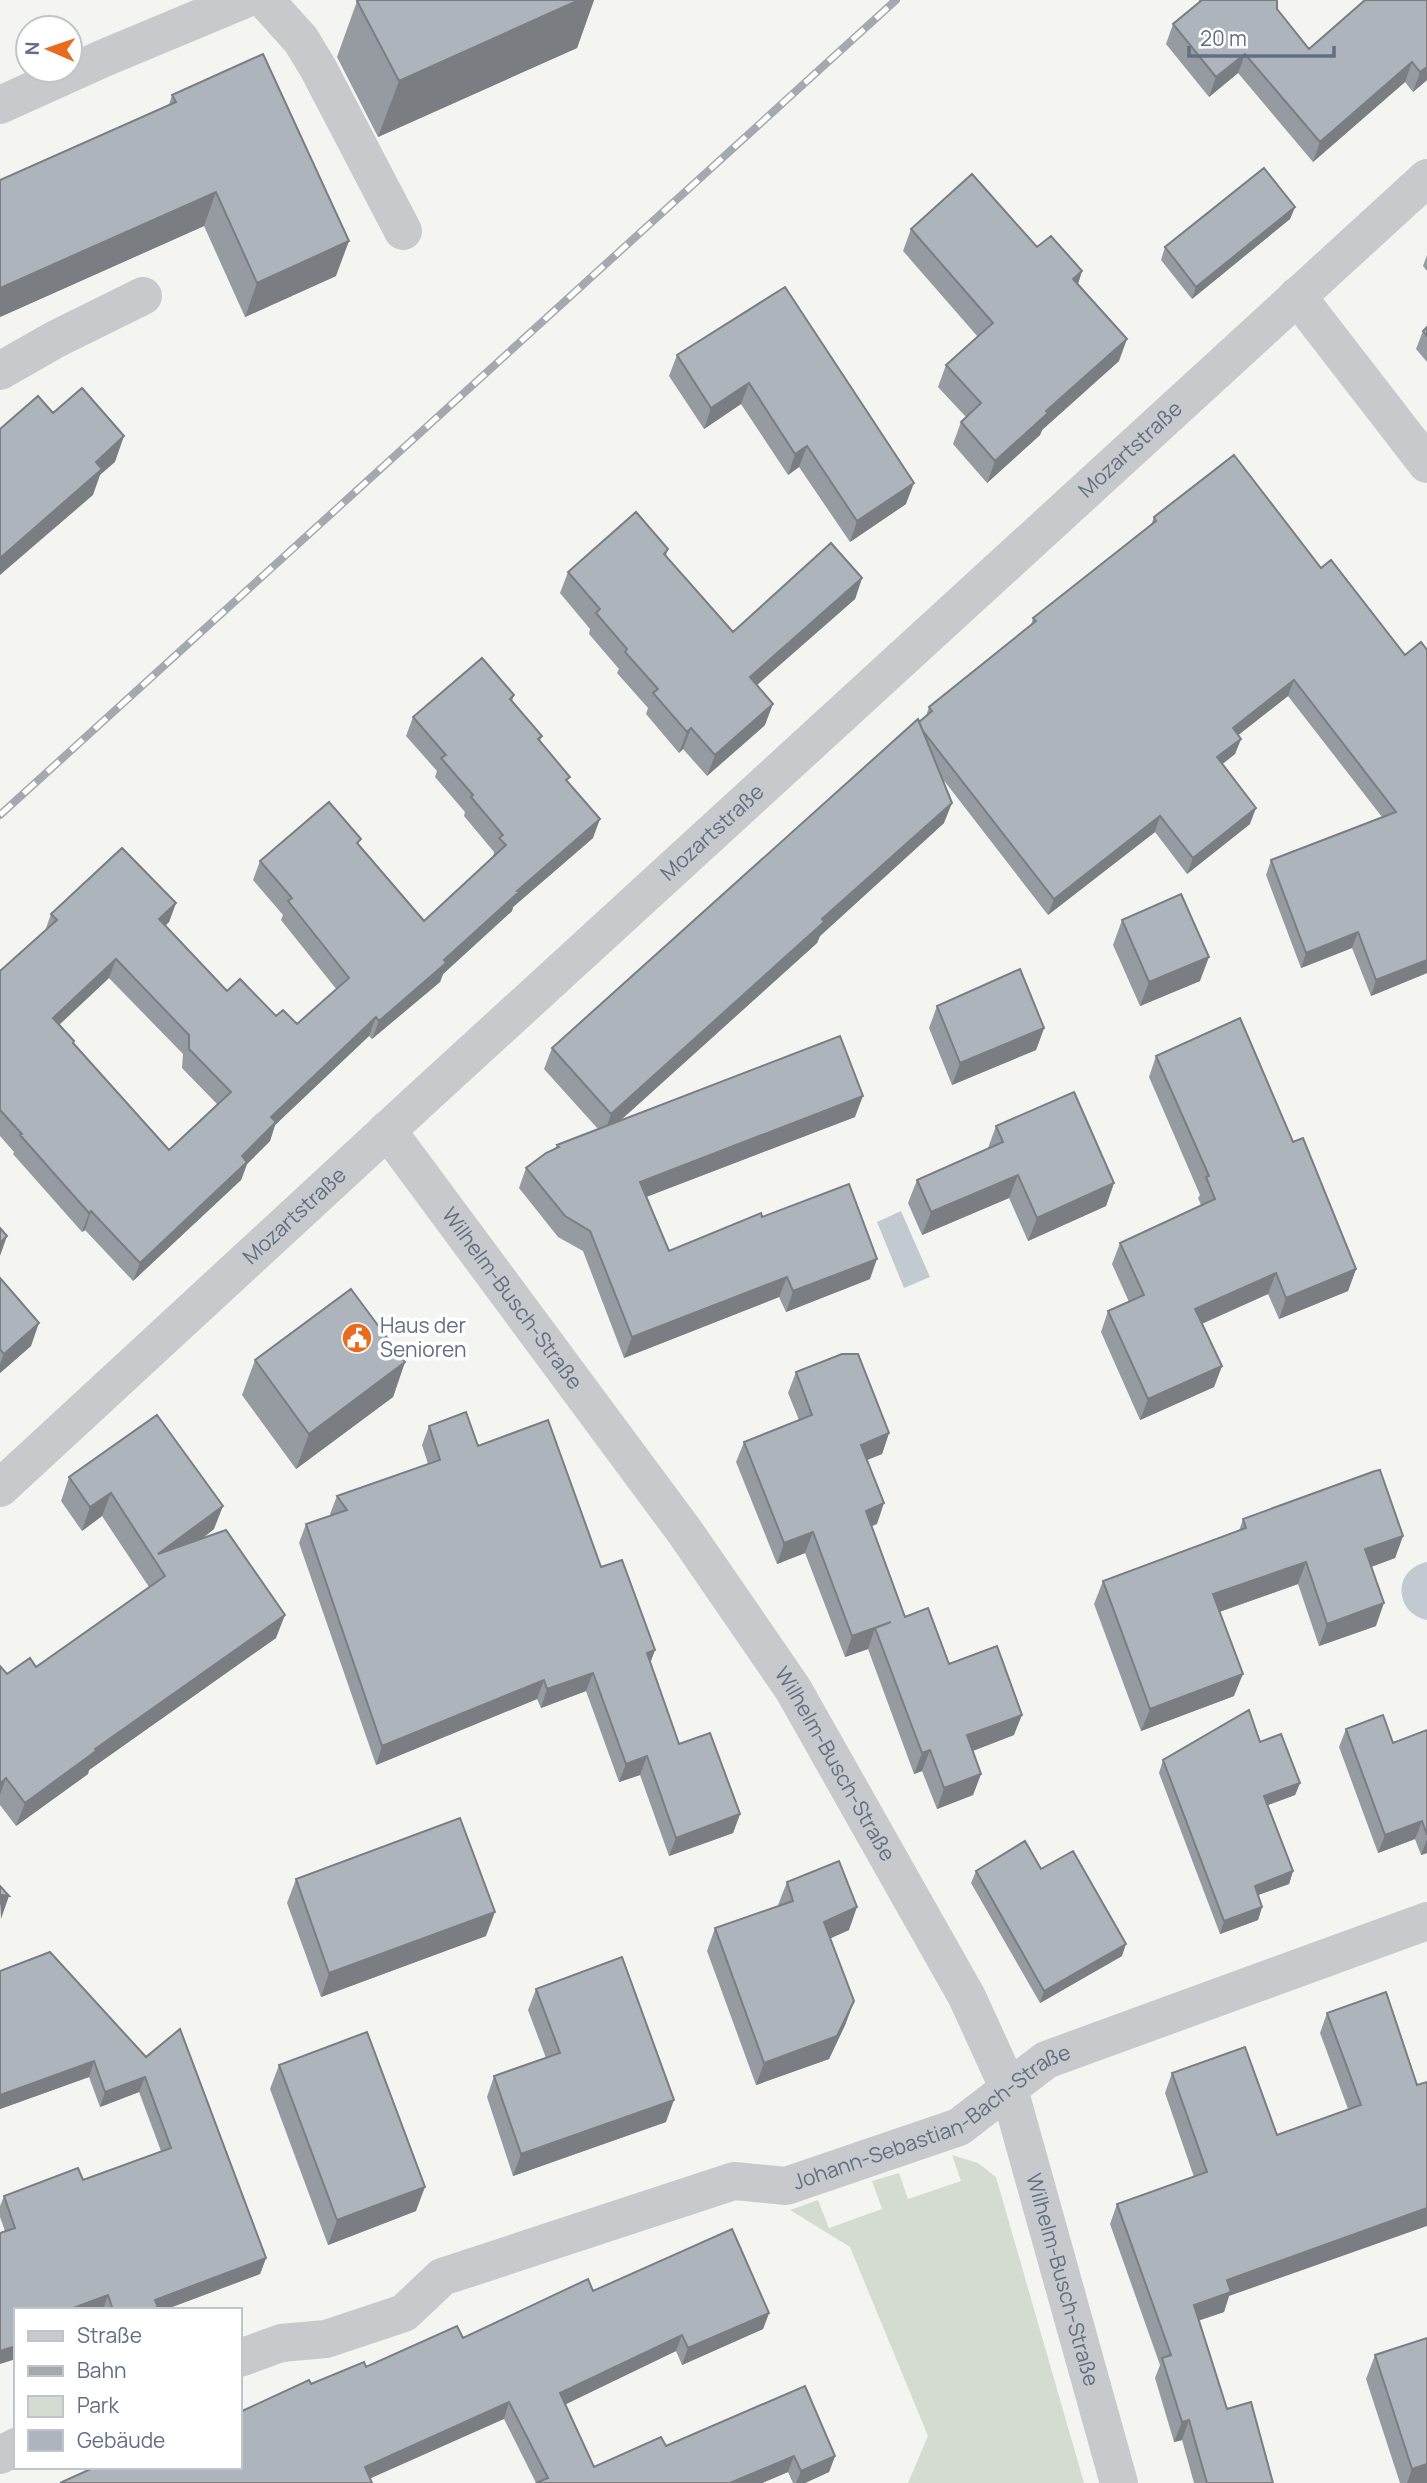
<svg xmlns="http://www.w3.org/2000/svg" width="1427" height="2483" viewBox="0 0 1427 2483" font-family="Manrope,sans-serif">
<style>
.green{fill:#d4dcd1}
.water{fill:#c2c9d0}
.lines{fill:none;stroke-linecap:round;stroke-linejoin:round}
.minor{stroke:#c7c9cd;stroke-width:38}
.rail-casing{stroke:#a4a8af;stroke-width:8}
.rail{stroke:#fff;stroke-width:5;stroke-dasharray:16;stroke-linecap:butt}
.wall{fill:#969ba1;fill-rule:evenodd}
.shaded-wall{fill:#7a7e83}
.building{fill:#aeb4bb;stroke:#7a7e83;stroke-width:2;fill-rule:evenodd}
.labels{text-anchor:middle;stroke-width:7;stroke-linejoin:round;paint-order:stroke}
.street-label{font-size:21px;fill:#626f83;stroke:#fff}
.poi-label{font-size:21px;fill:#626f83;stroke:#fff;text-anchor:start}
</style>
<rect width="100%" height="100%" fill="#f4f5f0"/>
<path class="green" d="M952,2155L978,2163L996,2177L1084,2483H908L928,2436L850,2247L790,2210L818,2200L829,2228L882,2209L872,2181L899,2173L908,2199L961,2181Z"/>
<path class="water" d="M901,1211L930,1277L904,1288L877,1222Z
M1427,1562V1620C1393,1612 1393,1569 1427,1562Z"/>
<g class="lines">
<g class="minor">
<path d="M265,0L301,40L318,68L403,231"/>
<path d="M0,105L104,58L243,0"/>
<path d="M1297,296L1427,464"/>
<path d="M0,371L56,339L143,296"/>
<path id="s1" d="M387,1130L685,1532L793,1689L967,1997L1009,2089L1119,2483"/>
<path id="s2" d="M0,1488L417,1103L1427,178"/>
<path id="s3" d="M240,2358L281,2343L326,2339L404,2313L442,2277L734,2181L786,2186L959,2127L1046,2060L1427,1921"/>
<path d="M0,2455L16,2447"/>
</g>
<g class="rail-casing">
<path id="rail" d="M0,815L896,0"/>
</g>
<use href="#rail" class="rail"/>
</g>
<path class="wall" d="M359,0H594L577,48L378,137L337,57L357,1Z
M1199,0H1277V9L1309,49L1427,0V80L1413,92L1405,82L1313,162L1238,73L1209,97L1166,44L1173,24L1199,3Z
M172,95L336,276L245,317L204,226L0,317V180L169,105Z
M1295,207L1290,219L1192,299L1161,260L1165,247Z
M911,229L1037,247L1082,271L1078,284L1119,361L1042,430L1040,435L987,483L953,444L961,422L966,417L938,387L946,365L978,337L903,251Z
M1427,255V271L1423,266Z
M785,287L906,504L850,542L799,467L788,475L741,404L704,429L669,376L677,355Z
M1427,327V362L1416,349L1423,331Z
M1154,517L1321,568L1405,655L1427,973L1371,996L1352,948L1301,968L1266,875L1271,860L1382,817L1288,696L1238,735L1241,739L1235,754L1222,764L1250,824L1187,874L1155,832L1048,915L942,778L944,823L820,936L817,943L620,1121L855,1117L646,1197L669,1251L762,1217L870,1279L786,1312L779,1297L624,1358L583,1251L558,1237L519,1188L526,1168L555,1149L557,1145L598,1129L544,1069L552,1048L919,722L926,716L929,707L1031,625L1033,618L1151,525Z
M668,549L666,556L733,632L862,578L855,599L757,685L765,725L707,776L683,749L679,753L646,714L648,708L617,673L619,669L589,634L590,629L560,593L568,572Z
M514,695L512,701L542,736L540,741L568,783L593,838L513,907L512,911L443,974L440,982L372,1039L369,1036L275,1125L270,1141L247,1164L241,1180L133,1281L85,1230L82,1232L13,1154L14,1152L0,1136V971L45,931L51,914L176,903L169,922L165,926L227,991L276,1016L297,1024L337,990L281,920L283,915L253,880L260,861L359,845L424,921L493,857L494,852L464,816L465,812L435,777L437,771L406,736L413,717ZM109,978L183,1054L182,1068L217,1104L169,1150L73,1044L59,1025Z
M1122,920L1200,981L1140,1006L1113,945Z
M937,1006L1044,1028L1036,1050L952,1085L929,1028Z
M1156,1056L1293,1142L1356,1269L1348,1291L1279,1319L1268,1294L1202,1324L1222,1366L1214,1387L1140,1420L1101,1332L1108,1311L1129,1302L1112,1264L1120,1243L1201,1205L1198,1198L1200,1195L1149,1077Z
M996,1126L1114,1183L1106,1206L1028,1241L1009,1198L922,1235L908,1203L917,1180L988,1148Z
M0,1278L31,1346L0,1373Z
M255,1360L405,1362L393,1397L296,1469L242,1395Z
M796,1372L889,1433L882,1454L867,1460L877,1524L872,1526L905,1617L1014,1735L973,1751L981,1774L973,1795L937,1809L922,1771L914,1774L868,1649L845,1657L805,1553L777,1564L736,1462L744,1442L799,1420L788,1393Z
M429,1426L478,1446L601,1567L655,1650L650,1663L679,1744L740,1814L733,1833L669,1856L640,1775L619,1782L586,1691L541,1708L537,1699L376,1765L299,1543L306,1524L331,1516L330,1514L337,1496L428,1464L422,1445Z
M69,1477L214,1529L202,1539L276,1638L89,1770L88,1774L16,1826L0,1805V1666L7,1674L36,1667L149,1587L102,1516L82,1531L61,1501Z
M1243,1519L1403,1536L1395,1558L1371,1567L1376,1626L1319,1646L1298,1584L1219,1612L1234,1696L1141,1731L1094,1604L1103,1581L1239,1531Z
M1346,1729L1393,1743L1427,1730V1853L1421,1855L1415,1839L1378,1853L1339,1747Z
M1260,1742L1300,1783L1295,1795L1268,1805L1293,1871L1289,1884L1258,1895L1262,1907L1258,1920L1220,1934L1159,1773L1163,1760Z
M1041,1869L1122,1956L1040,2003L971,1883L976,1871Z
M296,1879L486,1936L321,1997L287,1903Z
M787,1882L849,1930L830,1938L846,2023L829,2059L756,2085L707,1951L715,1928L779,1906L778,1905Z
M0,1971L146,2057L266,2258L260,2274L164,2310H16L5,2231L0,2217V2206L4,2196L83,2180L161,2151L139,2092L100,2107L89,2077L0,2109Z
M536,1989L666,2122L513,2176L487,2097L494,2076L546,2058L528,2010Z
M1327,2013L1417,2085L1229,2296L1224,2312L1199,2320L1227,2409L1273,2483H1194L1182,2440L1174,2442L1155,2378L1160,2365L1110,2224L1117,2204L1194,2177L1165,2093L1172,2073L1277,2135L1348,2109L1320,2033Z
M279,2065L416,2211L328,2245L270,2089Z
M593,2291L769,2313L763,2329L682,2365L676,2351L565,2404L594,2467L666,2446L835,2456L829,2472L805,2483H793L788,2472L762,2483H536L504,2419L240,2467L311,2384L463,2338Z
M1375,2355L1427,2483H1400L1366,2379Z"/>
<path class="shaded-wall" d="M579,0H594L577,48L378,137L399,81Z
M1245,54L1238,73L1209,97L1216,77Z
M1412,62L1405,82L1313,162L1320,142Z
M1427,67V80L1413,92L1420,72Z
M216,192L204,226L0,317V288Z
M1295,207L1290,219L1192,299L1196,287Z
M349,241L336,276L245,317L257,283Z
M1082,271L1075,293L1073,279Z
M1127,339L1119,361L1042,430L1040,435L987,483L995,461L1046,411Z
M749,383L741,404L704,429L711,408Z
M124,436L115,462L100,475L93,495L0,575V558L96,462Z
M807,446L799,467L788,475L795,454Z
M914,483L906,504L850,542L857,521Z
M862,578L855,599L742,698L750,677Z
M1294,680L1288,696L1227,744L1233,728Z
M773,704L765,725L707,776L715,755Z
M691,728L683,749L679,753L687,732Z
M1241,739L1235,754L1211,773L1217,757Z
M952,803L944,823L820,936L817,943L604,1135L611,1114L822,919Z
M1256,808L1250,824L1187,874L1193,858Z
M1160,816L1155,832L1048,915L1054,899Z
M600,819L593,838L513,907L512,911L443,974L440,982L372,1039L379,1021L517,891Z
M176,903L169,922L152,938L159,919Z
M1358,932L1352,948L1301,968L1306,953Z
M1209,957L1200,981L1140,1006L1149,982Z
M116,959L109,978L46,1037L53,1018Z
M1427,960V973L1371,996L1376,980Z
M376,1017L369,1036L275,1125L270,1141L247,1164L241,1180L133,1281L140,1263L242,1156L271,1117Z
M1044,1028L1036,1050L952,1085L960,1063Z
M863,1096L855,1117L633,1202L640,1182Z
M1018,1175L1009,1198L922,1235L931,1212Z
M1114,1183L1106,1206L1028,1241L1037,1218Z
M91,1211L85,1230L82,1232L89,1213Z
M7,1236L0,1256V1243Z
M877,1259L870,1279L786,1312L793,1291Z
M1356,1269L1348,1291L1279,1319L1286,1298Z
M1276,1273L1268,1294L1187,1330L1195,1309Z
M787,1277L779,1297L624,1358L632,1337Z
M39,1323L31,1346L0,1373V1364L4,1354Z
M405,1362L393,1397L296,1469L309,1434Z
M1222,1366L1214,1387L1140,1420L1148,1399Z
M889,1433L882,1454L854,1465L861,1445Z
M111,1493L102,1516L82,1531L90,1507Z
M884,1503L877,1524L859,1531L866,1511Z
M223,1506L214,1529L161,1569L158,1554Z
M813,1532L805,1553L777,1564L784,1543Z
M1403,1536L1395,1558L1357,1572L1365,1549Z
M1306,1562L1298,1584L1205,1617L1213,1594Z
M1384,1603L1376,1626L1319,1646L1327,1624Z
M285,1615L276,1638L89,1770L88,1774L16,1826L25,1803L95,1749Z
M891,1622L875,1628L868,1649L845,1657L852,1636Z
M655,1650L648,1669L647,1653Z
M593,1673L586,1691L541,1708L547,1689Z
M1243,1674L1234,1696L1141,1731L1150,1709Z
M544,1680L537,1699L376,1765L382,1746Z
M1022,1715L1014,1735L959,1756L967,1735Z
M930,1750L922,1771L914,1774L922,1753Z
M647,1756L640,1775L619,1782L626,1764Z
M981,1774L973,1795L937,1809L944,1788Z
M6,1778L0,1795V1784Z
M1300,1783L1295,1795L1260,1808L1264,1796Z
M740,1814L733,1833L669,1856L676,1838Z
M1422,1821L1415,1839L1378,1853L1385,1835Z
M1427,1839V1853L1421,1855Z
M1293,1871L1289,1884L1250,1898L1255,1886Z
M1,1895L9,1896L1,1919L0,1899Z
M857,1907L849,1930L816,1945L824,1922Z
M1262,1907L1258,1920L1220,1934L1224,1921Z
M495,1912L486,1936L321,1997L329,1973Z
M1126,1944L1122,1956L1040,2003L1044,1991Z
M854,2001L846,2023L829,2059L756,2085L764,2063Z
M94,2061L89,2077L0,2109V2095Z
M145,2077L139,2092L100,2107L105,2092Z
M674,2100L666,2122L513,2176L521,2154Z
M425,2187L416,2211L328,2245L337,2220Z
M1427,2208V2226L1229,2296L1224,2312L1186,2325L1194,2305L1227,2280Z
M266,2258L260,2274L164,2310H151L155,2300Z
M108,2295L103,2310H68Z
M769,2313L763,2329L682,2365L688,2348Z
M682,2335L676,2351L554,2410L560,2393Z
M16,2346V2359L0,2364V2351Z
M509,2402L504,2419L360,2483L365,2467Z
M1189,2420L1182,2440L1174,2442L1182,2422Z
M794,2456L788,2472L762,2483H730Z
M835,2456L829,2472L805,2483H796L801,2471Z
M1427,2464V2483H1407L1412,2469Z"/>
<path class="building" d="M359,0H579L399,81L357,1Z
M1202,0H1277V9L1309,49L1365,0H1427V67L1420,72L1412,62L1320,142L1245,54L1216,77L1173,24Z
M263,54L349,241L257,283L216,192L0,288V180L176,102L172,95Z
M1264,168L1295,207L1196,287L1165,247Z
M972,174L1037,247L1051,236L1082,271L1073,279L1127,339L1046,411L1048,413L995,461L961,422L981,403L946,365L993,323L911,229Z
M785,287L914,483L857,521L807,446L795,454L749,383L711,408L677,355Z
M1427,327V336L1423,331Z
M82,388L124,436L96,462L102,469L0,558V429L38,396L53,413Z
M1234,455L1321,568L1331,560L1405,655L1421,642L1427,650V960L1376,980L1358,932L1306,953L1271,860L1396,812L1294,680L1233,728L1241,739L1217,757L1256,808L1193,858L1160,816L1054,899L923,731L919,722L932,711L929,707L1036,621L1033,618L1156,521L1154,517Z
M636,512L668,549L664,554L733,632L831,543L862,578L750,677L773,704L715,755L691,728L687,732L653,693L658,689L625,652L627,649L596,613L600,609L568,572Z
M482,658L514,695L510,699L542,736L538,739L570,777L566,780L600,819L517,891L519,892L444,960L446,963L379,1021L376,1017L271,1117L276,1122L242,1156L247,1162L140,1263L91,1211L89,1213L20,1135L22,1134L0,1110V971L57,920L51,914L122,848L176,903L159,919L227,991L240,979L276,1016L283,1010L297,1024L349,978L288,901L292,898L260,861L329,802L361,839L357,843L424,921L506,845L499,838L503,835L471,797L473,795L441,758L446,755L413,717ZM116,959L189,1035V1049L231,1092L169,1150L73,1043L74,1041L53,1018Z
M918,719L952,803L822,919L824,922L611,1114L552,1048Z
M1181,894L1209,957L1149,982L1122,920Z
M1020,969L1044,1028L960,1063L937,1006Z
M1240,1018L1293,1142L1303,1138L1356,1269L1286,1298L1276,1273L1195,1309L1222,1366L1148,1399L1108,1311L1144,1295L1120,1243L1215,1199L1206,1177L1209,1176L1156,1056Z
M840,1036L863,1096L640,1182L669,1251L761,1213L762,1217L849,1184L877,1259L793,1291L787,1277L632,1337L590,1231L565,1216L526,1168L546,1153L559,1147L557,1145Z
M1074,1092L1114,1183L1037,1218L1018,1175L931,1212L917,1180L1003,1142L996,1126Z
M0,1228L7,1236L0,1243Z
M0,1278L39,1323L4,1354L0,1349Z
M351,1289L405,1362L309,1434L255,1360Z
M842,1354H858L889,1433L861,1445L884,1503L866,1511L905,1617L928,1608L949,1664L997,1646L1022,1715L967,1735L981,1774L944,1788L930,1750L922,1753L875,1628L891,1622L852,1636L813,1532L784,1543L744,1442L812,1415L796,1372Z
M466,1412L478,1446L548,1420L601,1567L622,1560L655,1650L647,1653L679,1744L710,1733L740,1814L676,1838L647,1756L626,1764L593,1673L547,1689L544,1680L382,1746L306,1524L347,1510L337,1496L440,1460L429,1426Z
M157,1415L223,1506L158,1554L226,1530L285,1615L95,1749L96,1751L25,1803L6,1778L0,1784V1666L7,1674L30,1658L36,1667L165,1576L111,1493L90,1507L69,1477Z
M1380,1470L1403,1536L1365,1549L1384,1603L1327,1624L1306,1562L1213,1594L1243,1674L1150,1709L1103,1581L1246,1528L1243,1519L1375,1471Z
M1249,1710L1260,1742L1281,1734L1300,1783L1264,1796L1293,1871L1255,1886L1262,1907L1224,1921L1163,1760Z
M1383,1715L1393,1743L1427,1730V1835L1422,1821L1385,1835L1346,1729Z
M460,1818L495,1912L329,1973L296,1879Z
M1025,1841L1041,1869L1073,1851L1126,1944L1044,1991L976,1871Z
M839,1861L857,1907L824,1922L854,2001L837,2036L764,2063L715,1928L793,1901L787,1882Z
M0,1886L9,1896L1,1895V1902L0,1904Z
M50,1952L146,2057L180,2029L266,2258L155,2300L158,2307L151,2310H113L108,2295L68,2310H16V2346L0,2351V2233L15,2228L4,2196L78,2168L83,2180L171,2148L145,2077L105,2092L94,2061L0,2095V1971Z
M622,1957L674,2100L521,2154L494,2076L560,2053L536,1989Z
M1386,1992L1417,2085L1427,2082V2208L1227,2280L1231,2292L1194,2305L1227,2409L1251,2402L1273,2483H1207L1189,2420L1182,2422L1162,2358L1171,2355L1117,2204L1207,2172L1172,2073L1245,2047L1277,2135L1361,2105L1327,2013Z
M367,2032L425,2187L337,2220L279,2065Z
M732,2229L769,2313L688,2348L682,2335L560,2393L594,2467L661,2437L666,2446L805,2386L835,2456L801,2471L794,2456L730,2483H536L548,2478L509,2402L365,2467L372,2483H60L95,2467H240V2412L309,2380L311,2384L364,2362L366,2367L457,2326L463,2338L588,2279L593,2291Z
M1427,2338V2464L1412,2469L1375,2355Z"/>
<defs>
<g id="civic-disc" transform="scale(1.575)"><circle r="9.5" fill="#e86c1d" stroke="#fff"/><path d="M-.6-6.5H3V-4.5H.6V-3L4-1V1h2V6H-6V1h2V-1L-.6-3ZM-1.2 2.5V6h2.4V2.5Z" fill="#fff"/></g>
</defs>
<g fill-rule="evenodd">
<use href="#civic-disc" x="357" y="1338"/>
</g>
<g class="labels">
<g class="street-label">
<text dy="7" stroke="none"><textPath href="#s2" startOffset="1535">Mozartstraße</textPath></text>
<text dy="7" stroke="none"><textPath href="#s2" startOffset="968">Mozartstraße</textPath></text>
<text dy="7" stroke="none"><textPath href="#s2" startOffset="401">Mozartstraße</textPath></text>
<text dy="7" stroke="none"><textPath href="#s1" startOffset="210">Wilhelm-Busch-Straße</textPath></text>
<text dy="7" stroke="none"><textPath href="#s1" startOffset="777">Wilhelm-Busch-Straße</textPath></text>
<text dy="7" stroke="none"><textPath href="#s3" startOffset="746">Johann-Sebastian-Bach-Straße</textPath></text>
<text dy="7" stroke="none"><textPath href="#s1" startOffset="1344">Wilhelm-Busch-Straße</textPath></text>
</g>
<g class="poi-label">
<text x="380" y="1333">Haus der<tspan x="380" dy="24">Senioren</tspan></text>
</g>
</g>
<rect x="14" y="2308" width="228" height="161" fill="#ffffff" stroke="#c0c5cd" stroke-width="2"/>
<rect x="28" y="2331" width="35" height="10" fill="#c7c9cd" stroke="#c0c5cd" stroke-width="2"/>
<text x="77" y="2343" font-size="21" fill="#626f83">Straße</text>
<rect x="28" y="2366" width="35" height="10" fill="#a4a8af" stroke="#c0c5cd" stroke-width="2"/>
<text x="77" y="2378" font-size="21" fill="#626f83">Bahn</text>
<rect x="28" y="2396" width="35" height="21" fill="#d4dcd1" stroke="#c0c5cd" stroke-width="2"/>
<text x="77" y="2413" font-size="21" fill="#626f83">Park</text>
<rect x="28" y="2430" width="35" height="21" fill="#aeb4bb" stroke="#c0c5cd" stroke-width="2"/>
<text x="77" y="2448" font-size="21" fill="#626f83">Gebäude</text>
<g transform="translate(49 49) rotate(272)"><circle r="33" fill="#ffffff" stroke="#c0c5cd" stroke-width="2"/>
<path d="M0-5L12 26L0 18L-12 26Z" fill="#e86c1d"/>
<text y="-10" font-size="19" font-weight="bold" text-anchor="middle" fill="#626f83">N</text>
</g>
<path d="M1189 46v10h145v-10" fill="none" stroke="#626f83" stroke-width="3.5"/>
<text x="1200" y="46" font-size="21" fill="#626f83" stroke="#ffffff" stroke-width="5" paint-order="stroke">20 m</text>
</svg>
